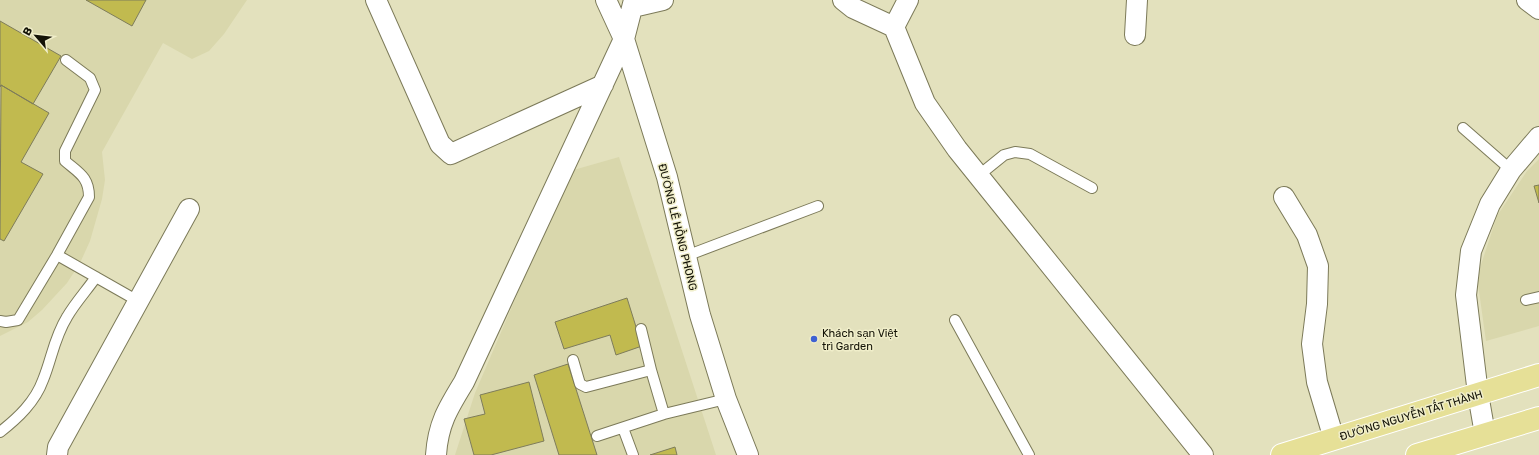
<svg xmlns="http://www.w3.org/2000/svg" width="1539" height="455" viewBox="0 0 1539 455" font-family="Rubik,sans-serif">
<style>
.built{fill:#d9d7ac}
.building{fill:#c1ba4f;stroke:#7e7c5b}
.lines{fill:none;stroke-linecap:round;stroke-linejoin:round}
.service-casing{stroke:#7c7a59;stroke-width:12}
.minor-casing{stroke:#7c7a59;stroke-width:22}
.primary-casing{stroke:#fff;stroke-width:24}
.service{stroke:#fff;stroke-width:10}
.minor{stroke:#fff;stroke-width:20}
.primary{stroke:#e6e097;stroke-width:22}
.poi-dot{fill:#3e61d3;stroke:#f0eeca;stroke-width:1.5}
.labels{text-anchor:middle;stroke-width:3;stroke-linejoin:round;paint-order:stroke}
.street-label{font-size:11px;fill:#131206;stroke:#f0eeca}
.poi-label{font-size:11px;fill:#131206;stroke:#f0eeca;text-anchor:start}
</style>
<rect width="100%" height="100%" fill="#e3e1bd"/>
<path class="built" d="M0,0H247L224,34L209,51L192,59L163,43L102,152L105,180L102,199L90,241L80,263L67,283L42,310L28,322L0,336Z
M619,157L716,455H455L475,393L570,171Z
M1539,159V326L1486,341L1477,277L1497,216L1527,171Z"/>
<path class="building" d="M86,0H146L132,26Z
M0,21L61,56L33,104L1,85L0,87Z
M1,85L49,113L21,162L43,174L4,241L0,239Z
M1539,185V203L1534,186Z
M627,298L642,346L616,355L610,335L564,349L555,322Z
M568,364L597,455H559L534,375Z
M529,382L544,441L491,455H474L464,419L485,414L480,395Z
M675,447L677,455H650Z"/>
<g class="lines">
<g class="service-casing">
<path id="service" d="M1463,128L1511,170
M978,176L1004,155L1015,152L1030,154L1092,188
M57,255L138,301
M686,256L818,206
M1526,300L1539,297
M955,320L1029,455
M0,321L6,322L18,320L57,255L89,197C89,177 79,173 65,161V151L95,90L90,78L66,60
M641,329L651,370
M573,360L580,384L586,387L651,370L664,414
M623,428L633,455
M0,432C18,418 35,402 43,380C52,358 54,338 67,317C75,303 87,290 96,277
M597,436L664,414L726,399"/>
</g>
<g class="minor-casing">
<path id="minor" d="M376,0L440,144L451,154L603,85
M606,0L624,39L667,177L700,315L726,399L748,455
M843,0L853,8L894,27L925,103L957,149L1203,455
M1527,0L1539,9
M633,7L663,0
M894,27L908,0
M1135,35L1137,0
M1284,197L1307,235L1318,266L1317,304L1312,344L1317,382L1334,439
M1485,434L1478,394L1466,295L1471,251L1490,204L1511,170L1539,137
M57,455L58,447L189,209
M436,455C438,424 448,408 464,382L624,39L634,0"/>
</g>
<g class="primary-casing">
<path id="primary" d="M1282,455L1539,375
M1417,455L1539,418"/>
</g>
<use href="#service" class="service"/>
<use href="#minor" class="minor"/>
<use href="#primary" class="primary"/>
</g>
<circle class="poi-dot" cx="814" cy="339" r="4"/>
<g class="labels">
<g class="street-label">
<text transform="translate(678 227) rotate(76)" y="4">ĐƯỜNG LÊ HỒNG PHONG</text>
<text transform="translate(1411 415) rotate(-17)" y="4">ĐƯỜNG NGUYỄN TẤT THÀNH</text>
</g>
<g class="poi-label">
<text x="822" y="337">Khách sạn Việt<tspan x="822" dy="13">trì Garden</tspan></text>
</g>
</g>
<g transform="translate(36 36) rotate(298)" stroke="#f0eeca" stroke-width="3" paint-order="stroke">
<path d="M0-3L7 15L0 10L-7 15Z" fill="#131206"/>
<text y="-6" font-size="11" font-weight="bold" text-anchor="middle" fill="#131206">B</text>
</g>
</svg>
